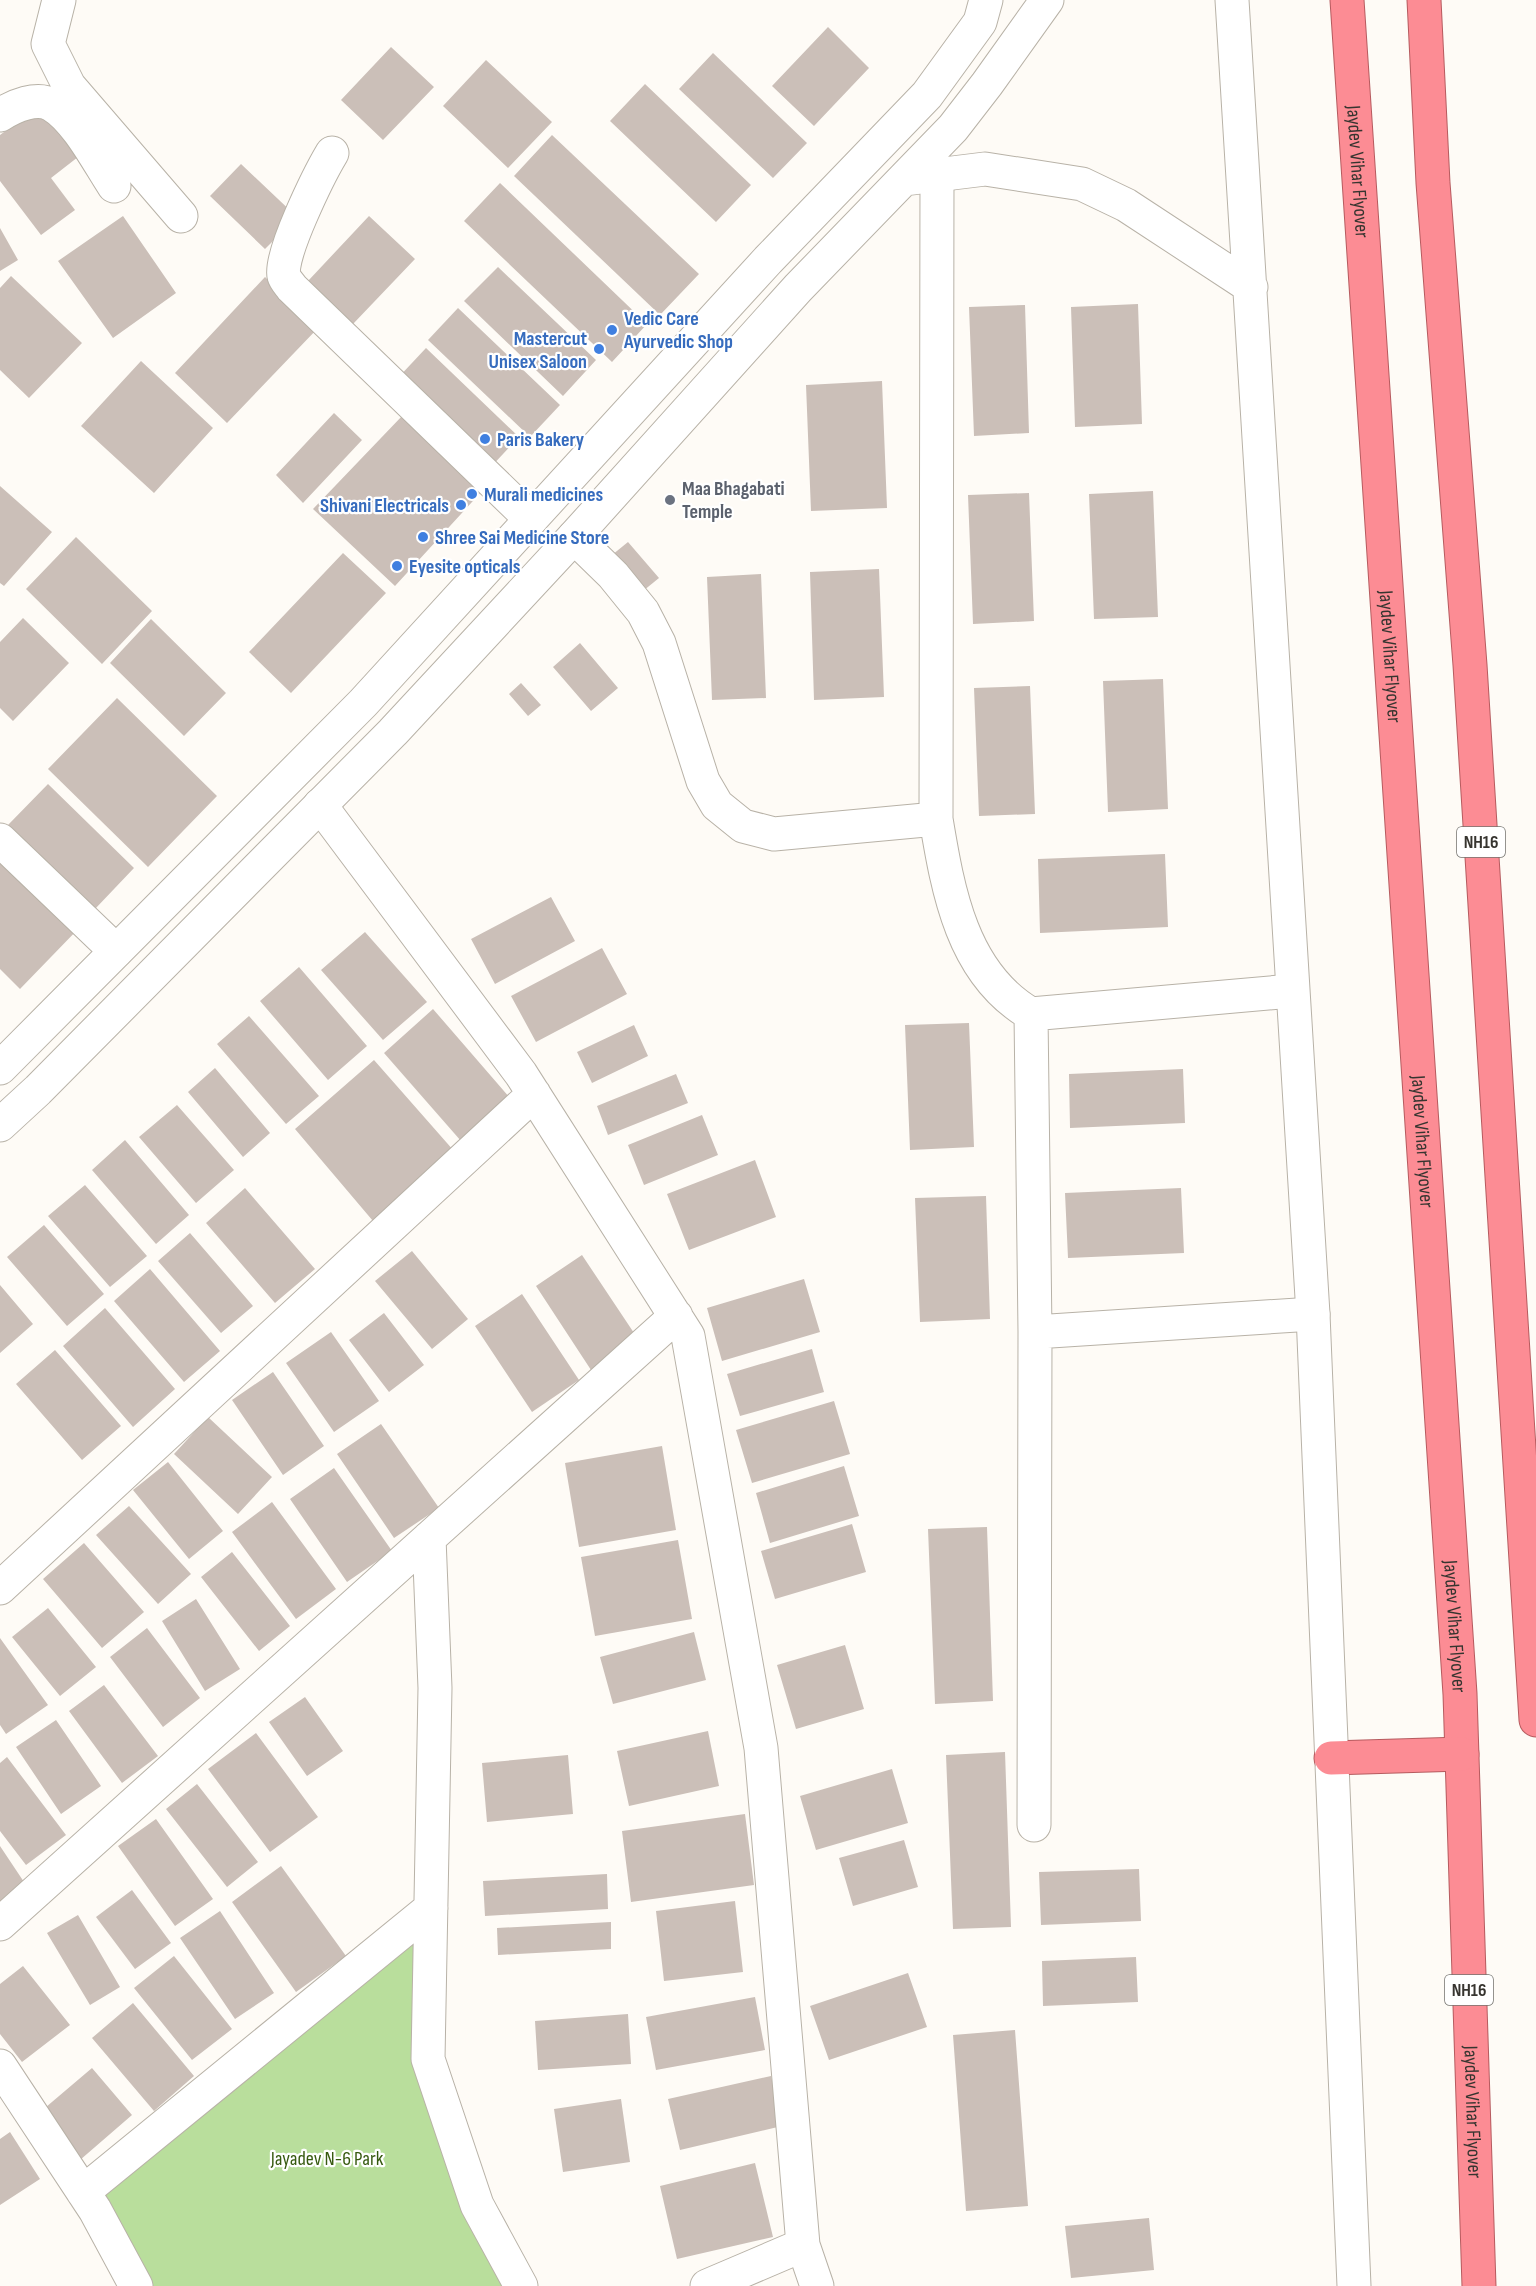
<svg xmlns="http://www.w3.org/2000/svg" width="1536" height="2286" viewBox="0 0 1536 2286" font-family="'Sofia Sans Condensed',sans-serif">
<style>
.green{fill:#b9de9c}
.building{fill:#cbbfb8}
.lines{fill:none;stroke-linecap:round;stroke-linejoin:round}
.minor-casing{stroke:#b8b2a7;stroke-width:35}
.tertiary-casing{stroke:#b8b2a7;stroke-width:35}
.trunk-casing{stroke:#b65b5f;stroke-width:35}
.minor{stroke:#fff;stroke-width:33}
.tertiary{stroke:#fff;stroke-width:33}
.trunk{stroke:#fc8c94;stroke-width:33}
.shop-dot{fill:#3f7fe0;stroke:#fff;stroke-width:2}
.worship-dot{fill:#6b7280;stroke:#fff;stroke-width:2}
.labels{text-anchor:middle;stroke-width:4.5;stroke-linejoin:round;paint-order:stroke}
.shield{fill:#fff;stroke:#73726e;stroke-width:1.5}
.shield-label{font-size:18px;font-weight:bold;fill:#373530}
.street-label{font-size:20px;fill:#373530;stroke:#fff}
.shop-label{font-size:20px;font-weight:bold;fill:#366cbe;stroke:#fff;text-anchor:start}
.worship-label{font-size:20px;font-weight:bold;fill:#5b616d;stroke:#fff;text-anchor:start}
.park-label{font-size:20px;fill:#375a10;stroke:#fff}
</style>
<rect width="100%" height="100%" fill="#fefbf6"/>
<path class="green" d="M431,1908L428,2059L521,2286H136L83,2192Z"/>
<path class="building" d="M828,27L869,68L814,126L772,86Z
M391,47L434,87L383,140L341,100Z
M713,53L807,143L773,178L679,89Z
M486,60L552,122L508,168L443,106Z
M645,84L751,185L716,222L610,121Z
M39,106L78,157L51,178L75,210L41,235L0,181V135Z
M552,135L699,274L660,315L514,176Z
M241,164L297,217L265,249L210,196Z
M500,183L647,324L612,362L464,221Z
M123,216L176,293L113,338L58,261Z
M369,216L415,259L353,324L308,281Z
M0,228L18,260L0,271Z
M498,267L596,360L563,396L464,301Z
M11,276L82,343L29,398L0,370V288Z
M265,277L318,328L227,423L175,373Z
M1138,304L1142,424L1075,427L1071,307Z
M1025,305L1029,433L974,436L969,307Z
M458,308L560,405L530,437L428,340Z
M426,348L519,437L489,469L396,380Z
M141,361L213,428L154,493L81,426Z
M882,381L887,508L811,511L806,385Z
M334,413L362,440L303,503L276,475Z
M403,415L483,490L395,586L313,509Z
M0,486L52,532L4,586L0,583Z
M1153,491L1158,617L1094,619L1089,494Z
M1029,493L1034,621L973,624L968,495Z
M76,537L152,611L102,664L26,589Z
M628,542L659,578L643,591L612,555Z
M343,553L386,593L291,693L249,652Z
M879,569L884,697L814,700L810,572Z
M761,574L766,698L712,700L707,577Z
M23,618L69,663L13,721L0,708V642Z
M151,619L226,693L184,736L110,663Z
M580,643L618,688L591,711L553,667Z
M1163,679L1168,809L1108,812L1103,681Z
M521,683L541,705L528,716L509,694Z
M1030,686L1035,814L979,816L974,688Z
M117,698L217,796L148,867L48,769Z
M48,784L134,868L95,909L8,825Z
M1165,854L1168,927L1040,933L1038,859Z
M0,855L81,926L20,989L0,969Z
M551,897L575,941L495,984L471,939Z
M365,932L427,1002L383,1040L321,970Z
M602,948L627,994L536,1042L511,996Z
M299,967L367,1046L328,1080L260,1001Z
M433,1009L510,1098L461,1141L384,1053Z
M249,1016L319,1096L286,1124L217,1044Z
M969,1023L974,1147L910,1150L905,1025Z
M634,1025L648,1056L592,1083L577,1052Z
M374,1060L454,1151L373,1221L295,1129Z
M215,1068L270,1133L243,1157L188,1092Z
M1183,1069L1185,1123L1070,1128L1069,1074Z
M676,1074L688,1103L608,1135L597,1106Z
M177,1105L234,1170L196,1203L139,1137Z
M702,1115L718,1155L644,1185L628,1145Z
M125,1140L189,1215L156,1244L92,1170Z
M755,1160L776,1217L689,1250L667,1194Z
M85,1185L147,1256L110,1287L48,1216Z
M245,1188L315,1269L275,1303L206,1223Z
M1181,1188L1184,1253L1068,1258L1065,1193Z
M986,1196L990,1319L920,1322L915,1198Z
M44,1225L104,1294L67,1326L7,1257Z
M190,1233L253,1306L221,1333L158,1261Z
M412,1251L468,1319L432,1349L375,1281Z
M582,1255L638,1339L591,1370L536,1286Z
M150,1269L220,1351L184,1382L114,1301Z
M804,1279L820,1332L722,1361L707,1308Z
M0,1285L33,1324L0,1353Z
M522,1294L579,1380L532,1412L475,1326Z
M105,1308L175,1389L133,1427L63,1346Z
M384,1313L424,1365L389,1392L349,1340Z
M331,1332L379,1401L334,1432L286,1363Z
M812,1349L824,1392L740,1416L727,1374Z
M55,1350L121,1426L82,1460L16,1384Z
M273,1372L324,1446L283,1475L232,1400Z
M834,1401L850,1454L752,1483L736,1430Z
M208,1417L272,1477L238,1514L174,1454Z
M381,1424L439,1508L394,1538L337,1454Z
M662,1446L676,1530L579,1547L565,1463Z
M168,1462L223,1531L189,1559L133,1490Z
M844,1466L859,1516L770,1543L756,1493Z
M334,1468L392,1551L347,1582L290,1499Z
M272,1502L336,1589L296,1619L232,1532Z
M129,1506L191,1574L158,1604L96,1535Z
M852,1524L866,1572L775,1599L761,1551Z
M987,1527L993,1701L935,1704L928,1529Z
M678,1540L692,1619L595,1636L581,1557Z
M84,1543L144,1612L102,1648L43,1579Z
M232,1552L290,1626L259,1651L201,1577Z
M196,1599L240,1669L205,1691L162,1621Z
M48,1608L96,1667L60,1696L12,1637Z
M147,1628L200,1698L163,1727L110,1657Z
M694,1632L706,1680L613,1704L600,1657Z
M0,1638L48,1705L6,1734L0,1725Z
M845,1645L864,1709L796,1729L777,1665Z
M104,1685L158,1756L122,1783L69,1711Z
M305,1697L343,1751L307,1776L269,1722Z
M56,1720L101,1786L61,1814L16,1747Z
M708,1731L719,1786L629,1806L617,1751Z
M256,1733L318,1817L270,1852L208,1769Z
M1005,1752L1011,1927L953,1929L946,1755Z
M568,1755L573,1814L487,1822L482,1763Z
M7,1757L66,1835L26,1865L0,1831V1763Z
M892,1769L908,1823L816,1850L800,1796Z
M197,1784L258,1862L227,1887L166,1809Z
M745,1814L754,1885L631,1902L622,1831Z
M156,1819L213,1899L175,1926L118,1846Z
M904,1840L918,1887L853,1906L839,1858Z
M0,1846L28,1888L0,1907Z
M281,1866L346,1956L296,1992L232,1902Z
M1139,1869L1141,1921L1041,1925L1039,1872Z
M607,1874L608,1909L485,1916L483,1881Z
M132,1890L171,1943L135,1969L96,1917Z
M735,1901L743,1972L664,1981L656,1911Z
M220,1911L274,1993L235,2019L180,1938Z
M78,1915L120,1987L90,2005L47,1933Z
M611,1922V1949L498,1955L497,1928Z
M174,1956L232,2029L192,2060L134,1988Z
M1136,1957L1138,2002L1043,2006L1042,1961Z
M23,1966L70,2025L22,2062L0,2034V1984Z
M908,1973L927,2027L829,2060L810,2006Z
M755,1997L765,2050L656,2070L646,2017Z
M133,2003L194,2076L154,2111L92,2038Z
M628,2014L631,2064L538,2070L535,2021Z
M1015,2030L1028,2206L966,2211L953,2035Z
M92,2068L132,2115L80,2160L39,2113Z
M771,2076L782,2126L680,2150L668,2099Z
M621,2099L630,2162L563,2172L554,2109Z
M10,2132L40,2179L0,2205V2139Z
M755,2163L773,2237L677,2259L660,2186Z
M1149,2218L1154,2270L1071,2278L1065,2226Z"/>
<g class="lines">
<g class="minor-casing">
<path id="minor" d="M59,0L48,44L69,86L181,216
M0,115C14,106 37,96 52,105C77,120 98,162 114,186
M332,153C320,173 278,257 284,276C285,280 290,285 292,288L531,519
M937,175L936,819C948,891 962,974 1031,1014L1292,991
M574,537L613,575L643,612L659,643L703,781L717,805L743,826L774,834L936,819
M320,805L521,1074L688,1336L761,1748L803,2245L817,2286
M0,840L116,951
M1031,1014L1035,1332L1034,1825
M1035,1332L1313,1314
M429,1538L435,1688L428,2059L477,2205L521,2286
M0,1588L534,1094
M0,1924L676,1316
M0,2066L95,2210L136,2286
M83,2192L431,1908
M707,2286L803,2245"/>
</g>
<g class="tertiary-casing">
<path id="tertiary" d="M1232,0L1313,1314L1354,2286
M904,179L985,169L1082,184L1126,205L1251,287
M0,1068L363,703L768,260L927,95L980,22L986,0
M0,1125L38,1090L393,732L574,537L798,288L953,128L987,84L1047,0"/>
</g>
<g class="trunk-casing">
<g id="trunk">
<path id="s1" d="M1347,0L1460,1694L1479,2286"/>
<path d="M1424,0L1433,183L1470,665L1536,1720"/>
<path d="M1331,1758L1462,1754"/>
</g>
</g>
<use href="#minor" class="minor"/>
<use href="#tertiary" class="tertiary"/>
<use href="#trunk" class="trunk"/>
</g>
<g class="shop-dot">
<circle cx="612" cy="330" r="6"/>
<circle cx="599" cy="349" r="6"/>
<circle cx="485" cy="439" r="6"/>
<circle cx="472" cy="494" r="6"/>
<circle cx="461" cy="505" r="6"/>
<circle cx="423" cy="537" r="6"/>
<circle cx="397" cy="566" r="6"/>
</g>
<circle class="worship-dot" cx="670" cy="500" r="6"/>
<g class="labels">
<g class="shield">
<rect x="1457" y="827" width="48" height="30" rx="4.5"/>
<rect x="1445" y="1975" width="48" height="30" rx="4.5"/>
</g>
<g class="shield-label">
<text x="1481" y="848">NH16</text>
<text x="1469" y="1996">NH16</text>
</g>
<g class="street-label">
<text dy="7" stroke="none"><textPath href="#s1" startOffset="172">Jaydev Vihar Flyover</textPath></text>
<text dy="7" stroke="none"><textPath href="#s1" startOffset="658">Jaydev Vihar Flyover</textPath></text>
<text dy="7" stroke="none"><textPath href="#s1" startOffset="1144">Jaydev Vihar Flyover</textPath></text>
<text dy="7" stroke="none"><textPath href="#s1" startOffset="1630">Jaydev Vihar Flyover</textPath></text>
<text dy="7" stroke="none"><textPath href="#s1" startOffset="2116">Jaydev Vihar Flyover</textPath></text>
</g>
<g class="shop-label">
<text x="624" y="325">Vedic Care<tspan x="624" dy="23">Ayurvedic Shop</tspan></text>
<text x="587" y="345" text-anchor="end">Mastercut<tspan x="587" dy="23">Unisex Saloon</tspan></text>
<text x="497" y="446">Paris Bakery</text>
<text x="484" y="501">Murali medicines</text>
<text x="449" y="512" text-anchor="end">Shivani Electricals</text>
<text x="435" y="544">Shree Sai Medicine Store</text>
<text x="409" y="573">Eyesite opticals</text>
</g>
<g class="worship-label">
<text x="682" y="495">Maa Bhagabati<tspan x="682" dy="23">Temple</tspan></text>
</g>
<g class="park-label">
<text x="327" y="2165">Jayadev N-6 Park</text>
</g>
</g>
</svg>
